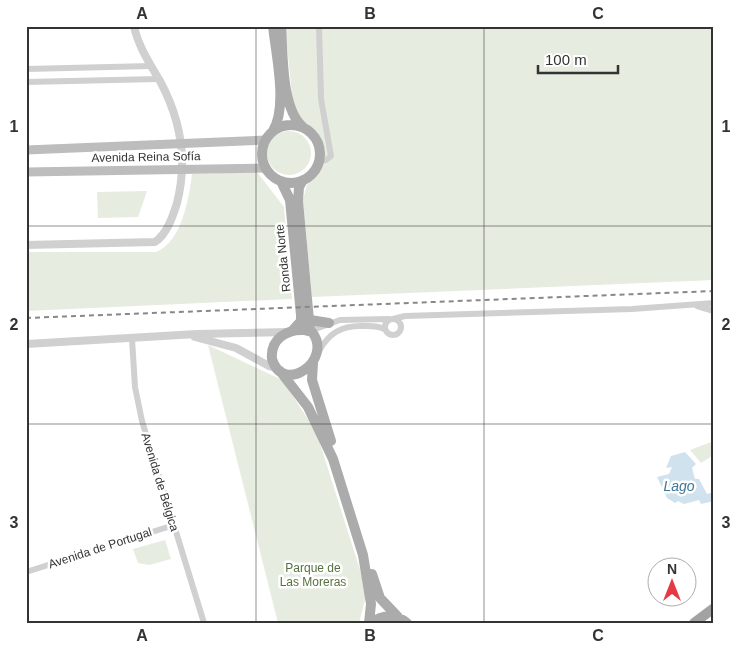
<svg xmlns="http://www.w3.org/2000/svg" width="740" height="649" viewBox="0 0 740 649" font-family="Helvetica,sans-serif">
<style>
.green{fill:#e6ecdf}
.water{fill:#cfe2ee}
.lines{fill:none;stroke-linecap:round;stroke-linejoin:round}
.minor{stroke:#d0d0d0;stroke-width:6}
.tertiary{stroke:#d0d0d0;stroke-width:8}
.secondary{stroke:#bdbdbd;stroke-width:9}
.primary{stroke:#ababab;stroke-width:10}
.trunk{stroke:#a2a2a2;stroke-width:10}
.rail{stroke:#888;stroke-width:2;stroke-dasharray:5 4;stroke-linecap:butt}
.grid{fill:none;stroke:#333;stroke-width:1;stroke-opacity:0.55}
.labels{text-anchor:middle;stroke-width:5;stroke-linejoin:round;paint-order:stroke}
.street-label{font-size:12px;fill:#333;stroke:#fff}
.park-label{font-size:12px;fill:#56703f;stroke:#fff}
.water-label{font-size:14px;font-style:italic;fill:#3f7597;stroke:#fff}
.neatline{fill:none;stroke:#333;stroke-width:2}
.grid-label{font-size:16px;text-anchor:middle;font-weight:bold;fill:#333}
</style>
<rect width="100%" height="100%" fill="#fff"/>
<path class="green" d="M285,26H714V280L312,297L303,200L307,185L319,171L324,154L319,138L301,119L293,105Z
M267 153a22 22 0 1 1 44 0a22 22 0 1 1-44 0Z
M257,172L284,207L292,299L26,311V252H156C182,242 189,198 192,174Z
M147,191L138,217L98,218L97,192Z
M208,345L282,380L316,431L367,592L359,623H278Z
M714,441L712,456L701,463L690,450Z
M165,540L171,559L149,565L138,563L133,549Z"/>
<path class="water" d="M685,452L696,464L692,468L695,479H699L707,494L714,492V501L701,504L699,500L684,504L678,501L675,503L667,498L657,477L669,474L672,467L666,468L671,456Z"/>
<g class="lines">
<path class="minor" d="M319,26L321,99L331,156L326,160L319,161
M26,69L151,66
M26,82L158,79
M697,306L714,311
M385 327a8 8 0 1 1 16 0a8 8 0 1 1-16 0Z
M393,319L405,316L632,309L714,303
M310,331L340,320L389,319
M132,339L135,387L142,421L204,623
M319,351C329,333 341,326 361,326C369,326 377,325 384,329
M26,572L174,525"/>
<path class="tertiary" d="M26,245L155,242C167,234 173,216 177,203C188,160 181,120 160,81C150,64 138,46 134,26
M195,337L236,348L269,366L277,368
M26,344L197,334L288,332"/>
<path class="secondary" d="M26,150L266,140
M26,172L266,168"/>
<path class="primary" d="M273,26C276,55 288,106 273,131
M281,26C283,53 281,109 303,127
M262 154a29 29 0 1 1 58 0a29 29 0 1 1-58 0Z
M303,180L299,187L298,201L310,331
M281,181L290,200L301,315V321L292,331
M310,320L329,323
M304,330L312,332C334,360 283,396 272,359C270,339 287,329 304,330Z
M313,363L312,380L331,441
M280,371L308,407L333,459L363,555L371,604L369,623
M372,574L380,598L398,617
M371,623C383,614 396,614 407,623"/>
<path class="trunk" d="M694,623L714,608"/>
<path class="rail" d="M26,318L714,291"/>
</g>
<path class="grid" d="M256,26V623M484,26V623M26,226H714M26,424H714"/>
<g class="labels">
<g class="street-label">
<text transform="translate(146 157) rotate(-1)" y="4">Avenida Reina Sofía</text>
<text transform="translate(283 258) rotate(-96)" y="4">Ronda Norte</text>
<text transform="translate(160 482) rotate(73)" y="4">Avenida de Bélgica</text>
<text transform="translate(100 548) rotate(-18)" y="4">Avenida de Portugal</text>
</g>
<g class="park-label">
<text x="313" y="572">Parque de<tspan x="313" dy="14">Las Moreras</tspan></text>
</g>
<g class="water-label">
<text x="679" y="491">Lago</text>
</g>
</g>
<rect width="740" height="649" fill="none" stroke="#ffffff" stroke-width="55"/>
<g transform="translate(672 582)"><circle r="24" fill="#ffffff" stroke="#adadad"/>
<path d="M0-4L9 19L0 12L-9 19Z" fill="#e63946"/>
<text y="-8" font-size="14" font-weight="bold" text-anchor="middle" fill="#333333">N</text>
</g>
<path d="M538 65v8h80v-8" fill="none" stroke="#333333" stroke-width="2.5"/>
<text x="545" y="65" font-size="15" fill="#333333" stroke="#ffffff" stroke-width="4" paint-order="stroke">100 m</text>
<rect x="28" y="28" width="684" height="594" class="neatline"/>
<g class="grid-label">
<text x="142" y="19">A</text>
<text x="370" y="19">B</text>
<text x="598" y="19">C</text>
<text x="14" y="132">1</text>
<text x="726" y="132">1</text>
<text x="14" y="330">2</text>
<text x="726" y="330">2</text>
<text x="14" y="528">3</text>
<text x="726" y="528">3</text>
<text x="142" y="641">A</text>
<text x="370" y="641">B</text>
<text x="598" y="641">C</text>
</g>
</svg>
